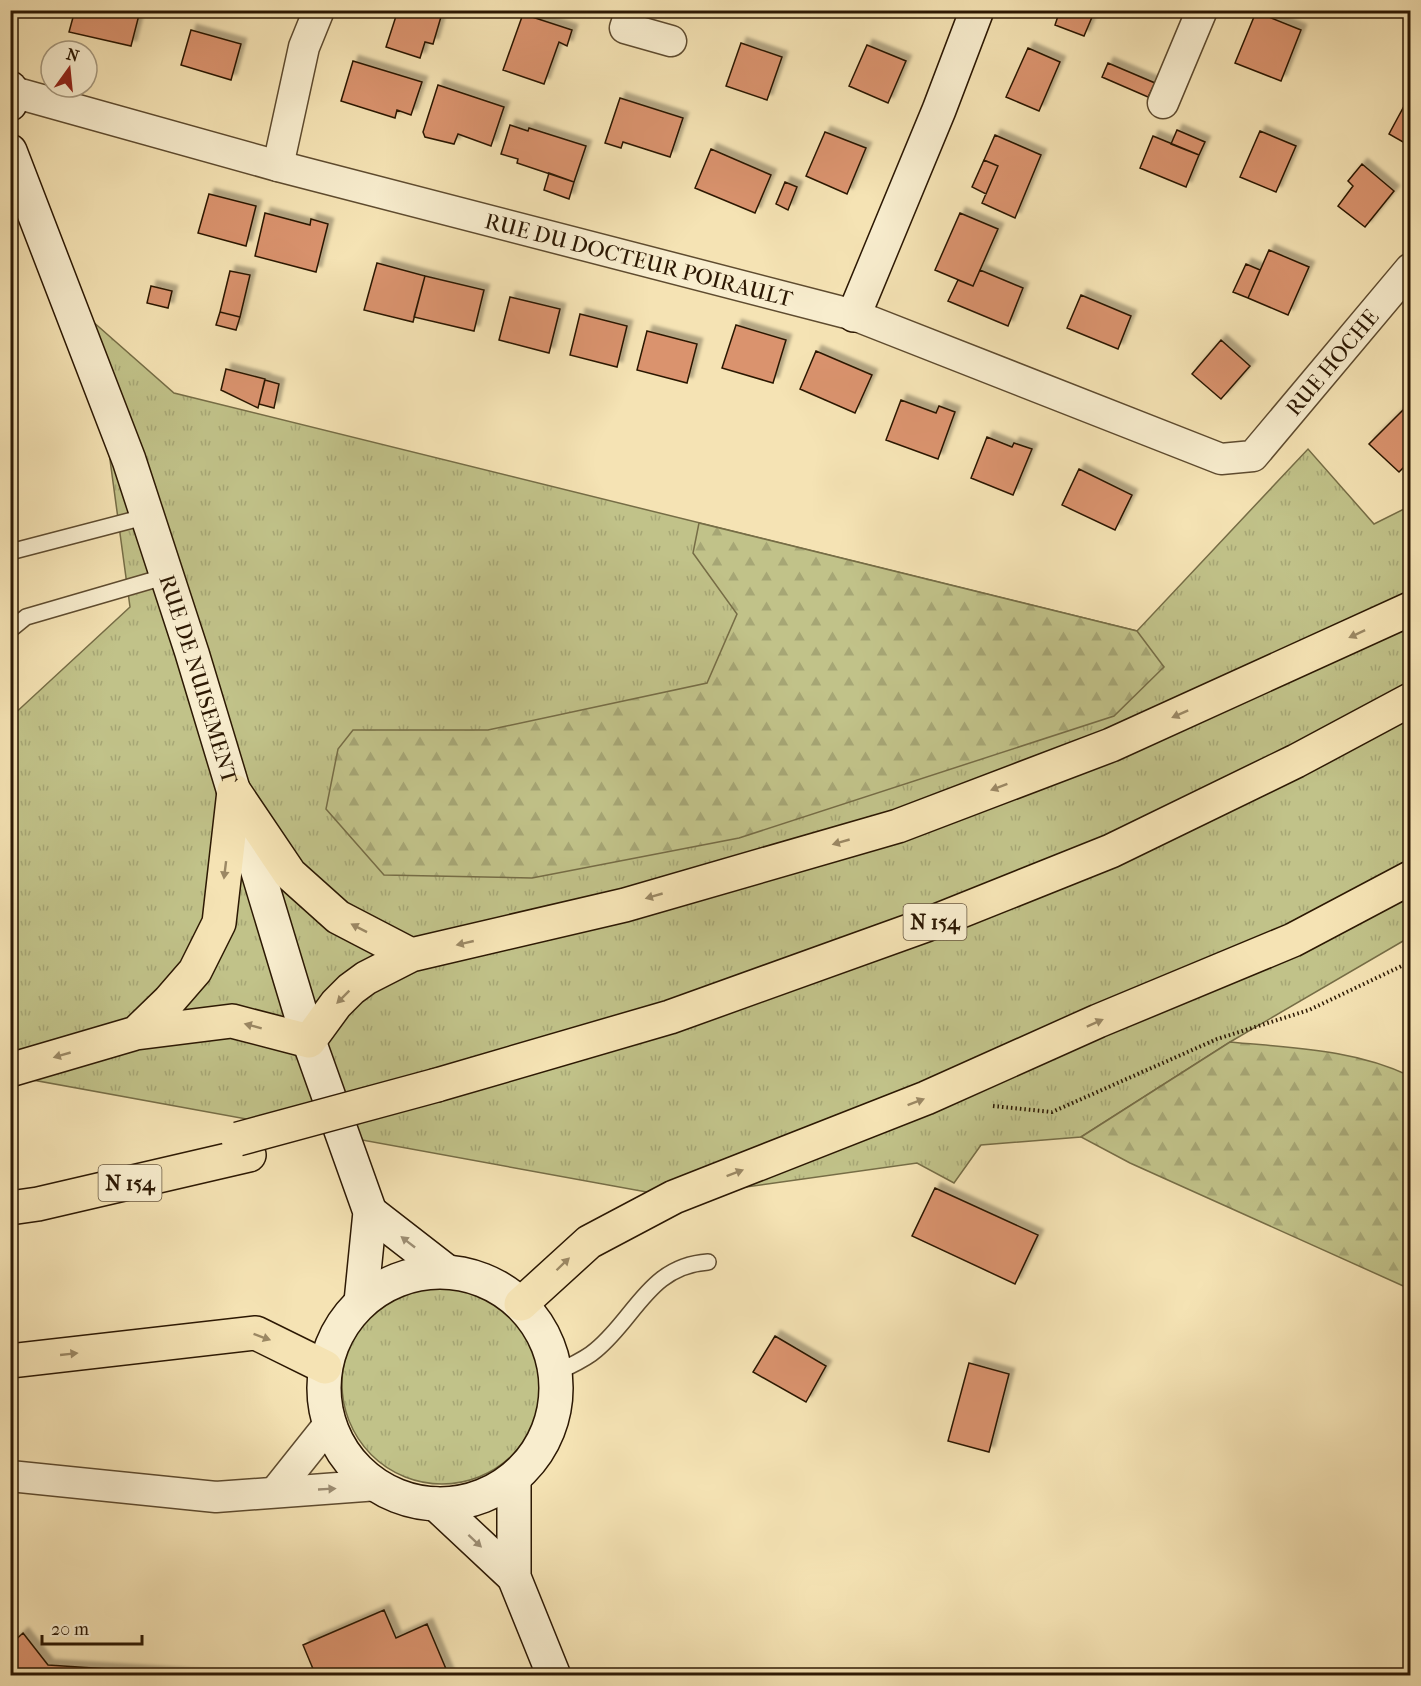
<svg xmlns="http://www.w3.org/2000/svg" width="1421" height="1686" viewBox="0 0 1421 1686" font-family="'IM FELL French Canon',serif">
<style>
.grass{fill:url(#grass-tufts);stroke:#766d46;stroke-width:1.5}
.forest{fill:url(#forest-firs);stroke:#766d46;stroke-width:1.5}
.building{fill:#da936e;stroke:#2c1803;stroke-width:1.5;filter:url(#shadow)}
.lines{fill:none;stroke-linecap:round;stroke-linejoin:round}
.lane-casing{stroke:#5e4b2f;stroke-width:18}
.street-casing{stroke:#5e4b2f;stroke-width:33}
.secondary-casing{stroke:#2c1803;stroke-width:36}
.primary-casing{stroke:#2c1803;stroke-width:36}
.path{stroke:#2c1803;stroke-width:4;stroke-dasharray:1.5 3;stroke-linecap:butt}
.lane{stroke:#f8edce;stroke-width:15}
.street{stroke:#f8edce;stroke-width:30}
.secondary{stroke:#f8edce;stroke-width:33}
.primary{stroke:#f5e3b4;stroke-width:33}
.primary-bridge-casing{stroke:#2c1803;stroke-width:36;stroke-linecap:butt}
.primary-bridge{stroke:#f5e3b4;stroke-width:33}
.oneway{fill:#9b8864}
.oneway2{fill:#9c8d73}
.labels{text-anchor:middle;stroke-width:5;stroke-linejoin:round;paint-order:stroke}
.shield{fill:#f8edce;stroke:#695840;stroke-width:1.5}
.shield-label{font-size:21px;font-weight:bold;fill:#2c1803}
.street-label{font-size:22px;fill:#2c1803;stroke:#f8edce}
</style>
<defs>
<pattern id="grass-tufts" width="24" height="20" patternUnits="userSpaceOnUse" patternTransform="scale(1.5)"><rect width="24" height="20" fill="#c1c289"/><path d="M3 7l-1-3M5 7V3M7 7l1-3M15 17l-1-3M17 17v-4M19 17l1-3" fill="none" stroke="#a6a675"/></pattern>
<pattern id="forest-firs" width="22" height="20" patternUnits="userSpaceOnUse" patternTransform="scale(1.5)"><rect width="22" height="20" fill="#c1c289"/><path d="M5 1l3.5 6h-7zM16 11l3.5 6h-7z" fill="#a6a675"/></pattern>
<filter id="shadow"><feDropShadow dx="5.5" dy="-5.5" stdDeviation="1.5" flood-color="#0004"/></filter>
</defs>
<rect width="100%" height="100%" fill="#f5e3b4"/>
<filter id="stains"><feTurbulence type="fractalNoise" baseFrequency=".00333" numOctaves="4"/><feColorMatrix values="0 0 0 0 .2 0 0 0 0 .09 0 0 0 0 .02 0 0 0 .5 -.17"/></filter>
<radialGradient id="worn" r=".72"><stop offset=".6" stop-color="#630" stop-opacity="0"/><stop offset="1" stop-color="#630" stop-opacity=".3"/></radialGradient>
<path class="grass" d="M91,320L174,393L1137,631L1308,449L1374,524L1410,506V937L1230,1042L1081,1137L981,1145L954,1183L917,1163L674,1197L11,1076V717L130,607Z
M342 1384a100 100 0 1 1 200 0a100 100 0 1 1-200 0Z"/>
<path class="forest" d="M699,523L1137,631L1164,667L1114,716L739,838L532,878L384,875L326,809L338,749L353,730H488L707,683L737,614L693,553Z
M1230,1042C1292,1048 1354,1049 1410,1076V1289L1130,1163L1081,1137Z"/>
<path class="building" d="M75,10L140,11L131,46L69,32Z
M398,10H443L433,44L425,42L420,58L386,47Z
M812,10H830L828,16Z
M1060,10H1095L1084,36L1055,25Z
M1256,12L1301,30L1281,81L1235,63Z
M523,14L572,30L567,46L559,42L544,84L503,70Z
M191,30L241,44L231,80L181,65Z
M741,43L782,57L767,100L726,86Z
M867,45L906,61L888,103L849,86Z
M1028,48L1060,62L1039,111L1006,97Z
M353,61L422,82L411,115L397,110L395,118L341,101Z
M1108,63L1155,83L1148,97L1102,77Z
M438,85L504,107L491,146L458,134L454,144L425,137L423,132Z
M1410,95V146L1389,134Z
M620,98L683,118L670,157L623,142L621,148L605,143Z
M510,125L528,131L529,128L586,146L574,182L517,163L518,159L501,154Z
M1177,130L1205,142L1199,155L1171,144Z
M1260,131L1296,146L1276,192L1240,177Z
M825,132L866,148L847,194L806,176Z
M995,135L1041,155L1015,218L982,203L998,166L984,160Z
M1153,136L1199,155L1186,187L1140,168Z
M711,149L771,175L755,213L695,188Z
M984,160L998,166L986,194L972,187Z
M1362,164L1394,191L1365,227L1338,206L1353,186L1348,181Z
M549,173L574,182L569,199L544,190Z
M785,182L797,187L788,210L776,204Z
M209,194L256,206L246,246L198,233Z
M265,213L310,225L311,219L328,224L316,272L255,256Z
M960,213L998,229L973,286L935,270Z
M1269,250L1309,267L1288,315L1248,298Z
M377,263L425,276L413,322L364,310Z
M1246,264L1260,270L1248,298L1233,292Z
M980,270L1023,288L1008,326L948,301L958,280L973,286Z
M230,271L250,275L240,317L220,312Z
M425,276L484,290L474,331L414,317Z
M151,286L172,291L168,308L147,303Z
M1081,295L1131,316L1118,349L1067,328Z
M510,297L560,309L549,353L499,340Z
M220,312L240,317L236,330L216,325Z
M580,314L627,326L617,367L570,355Z
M736,325L786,340L773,383L722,368Z
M647,331L697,344L687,383L637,370Z
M1221,340L1250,366L1221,399L1192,374Z
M816,351L872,375L855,413L800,389Z
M226,369L265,379L258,408L221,390Z
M265,380L279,384L274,408L259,404Z
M901,400L936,413L939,406L955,412L938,459L886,440Z
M1410,403V461L1399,472L1369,444Z
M987,437L1012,447L1014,443L1032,449L1013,495L971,478Z
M1079,469L1132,495L1115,530L1062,505Z
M935,1188L1038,1235L1015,1284L912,1236Z
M775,1336L826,1366L806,1402L753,1372Z
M969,1363L1009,1374L989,1452L948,1441Z
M384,1610L396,1638L427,1624L449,1676H316L303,1645Z
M23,1633L48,1665L216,1676H10V1645Z"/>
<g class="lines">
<g class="lane-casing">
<path id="lane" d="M10,552L148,516
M10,630L26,617L167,576
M556,1373C569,1366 585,1360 596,1350C636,1317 649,1266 708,1262"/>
</g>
<g class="street-casing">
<g id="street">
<path d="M631,10L625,28L671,41"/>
<path id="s1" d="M13,92L278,166L854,315L1221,459L1253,456L1410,269"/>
<path d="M1163,103L1202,10"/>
<path d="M278,166L304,47L319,10"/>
<path d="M10,1476L216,1497L378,1485"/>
<path d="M275,1492L330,1423"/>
</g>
</g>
<g class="secondary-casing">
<g id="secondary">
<path d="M10,88V104"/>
<path id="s2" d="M10,151L129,460L192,653L309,1041L370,1212L361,1302"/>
<path d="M854,315L939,110L977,10"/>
<path d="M370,1212L446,1271"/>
<circle cx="440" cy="1388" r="116"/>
<path d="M514,1478V1577L554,1676"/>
<path d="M436,1504L514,1577"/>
</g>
</g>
<g class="primary-casing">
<path id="primary" d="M234,791L290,874L338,917L411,955
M136,1033L169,1001L195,971L219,923L234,791
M10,1070L136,1033L232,1021L309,1041L336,1004L351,989L366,978L411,955L625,905L898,826L1111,745L1410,609
M437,1085L670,1017L926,925L1111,851L1296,761L1410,700
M10,1208L38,1204L249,1155
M521,1304L589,1242L674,1197L926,1098L1098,1021L1293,940L1410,878
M10,1361L256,1333L325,1367"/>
</g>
<path class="path" d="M993,1106L1052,1112L1217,1039L1309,1010L1410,962"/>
<use href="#lane" class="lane"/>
<use href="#street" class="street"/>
<use href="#secondary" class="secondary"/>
<use href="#primary" class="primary"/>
<g class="primary-bridge-casing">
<path id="primary-bridge" d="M238,1139L437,1085"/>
</g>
<use href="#primary-bridge" class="primary-bridge"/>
</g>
<defs><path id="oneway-solid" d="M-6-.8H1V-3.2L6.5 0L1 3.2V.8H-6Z" transform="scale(1.5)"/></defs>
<g class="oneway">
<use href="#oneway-solid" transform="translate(1357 634) rotate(155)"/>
<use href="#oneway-solid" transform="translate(1180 714) rotate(156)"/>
<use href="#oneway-solid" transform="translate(999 787) rotate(159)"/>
<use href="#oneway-solid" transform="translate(841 842) rotate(164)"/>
<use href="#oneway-solid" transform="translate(225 870) rotate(97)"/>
<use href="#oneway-solid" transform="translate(654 896) rotate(164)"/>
<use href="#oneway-solid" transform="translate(359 928) rotate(-153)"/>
<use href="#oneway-solid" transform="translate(465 943) rotate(167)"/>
<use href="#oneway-solid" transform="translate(343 997) rotate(135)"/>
<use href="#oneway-solid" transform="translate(1095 1023) rotate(-24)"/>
<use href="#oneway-solid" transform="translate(253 1026) rotate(-165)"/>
<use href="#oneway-solid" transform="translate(62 1055) rotate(164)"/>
<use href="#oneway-solid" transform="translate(916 1102) rotate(-21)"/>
<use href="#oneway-solid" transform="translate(735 1173) rotate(-21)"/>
<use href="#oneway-solid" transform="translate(563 1264) rotate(-44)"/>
<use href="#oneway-solid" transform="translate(262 1337) rotate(20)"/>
<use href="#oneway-solid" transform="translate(69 1354) rotate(-6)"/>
</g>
<g class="oneway2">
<use href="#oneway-solid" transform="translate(408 1242) rotate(-142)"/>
<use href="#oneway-solid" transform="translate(327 1489) rotate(-3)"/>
<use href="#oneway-solid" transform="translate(475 1541) rotate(43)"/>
</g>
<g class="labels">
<g class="shield">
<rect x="903.5" y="904" width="63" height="36" rx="4.5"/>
<rect x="98.5" y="1165" width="63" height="36" rx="4.5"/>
</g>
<g class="shield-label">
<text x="935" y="929">N 154</text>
<text x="130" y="1190">N 154</text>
</g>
<g class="street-label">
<text dy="8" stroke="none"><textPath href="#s1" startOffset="648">RUE DU DOCTEUR POIRAULT</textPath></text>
<text dy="8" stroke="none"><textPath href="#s1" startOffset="1419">RUE HOCHE</textPath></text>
<text dy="8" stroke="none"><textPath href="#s2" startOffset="561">RUE DE NUISEMENT</textPath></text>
</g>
</g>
<rect width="1421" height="1686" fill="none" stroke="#f5e3b4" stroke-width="36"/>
<rect x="12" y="12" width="1397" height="1662" fill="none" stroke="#2c1803" stroke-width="3"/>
<rect x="18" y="18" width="1385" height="1650" fill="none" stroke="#2c1803" stroke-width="1.5"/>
<g transform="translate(69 69) rotate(15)"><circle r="28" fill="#f8edce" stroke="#a6987d" stroke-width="1.5"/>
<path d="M0-4.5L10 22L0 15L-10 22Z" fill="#8f2418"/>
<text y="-9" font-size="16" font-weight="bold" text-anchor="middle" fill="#2c1803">N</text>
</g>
<path d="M42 1635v9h100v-9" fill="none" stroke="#2c1803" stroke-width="3"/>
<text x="51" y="1635" font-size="18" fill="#2c1803" stroke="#f8edce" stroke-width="4.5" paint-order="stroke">20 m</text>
<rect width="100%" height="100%" filter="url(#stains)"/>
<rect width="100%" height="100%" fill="url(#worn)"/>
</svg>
